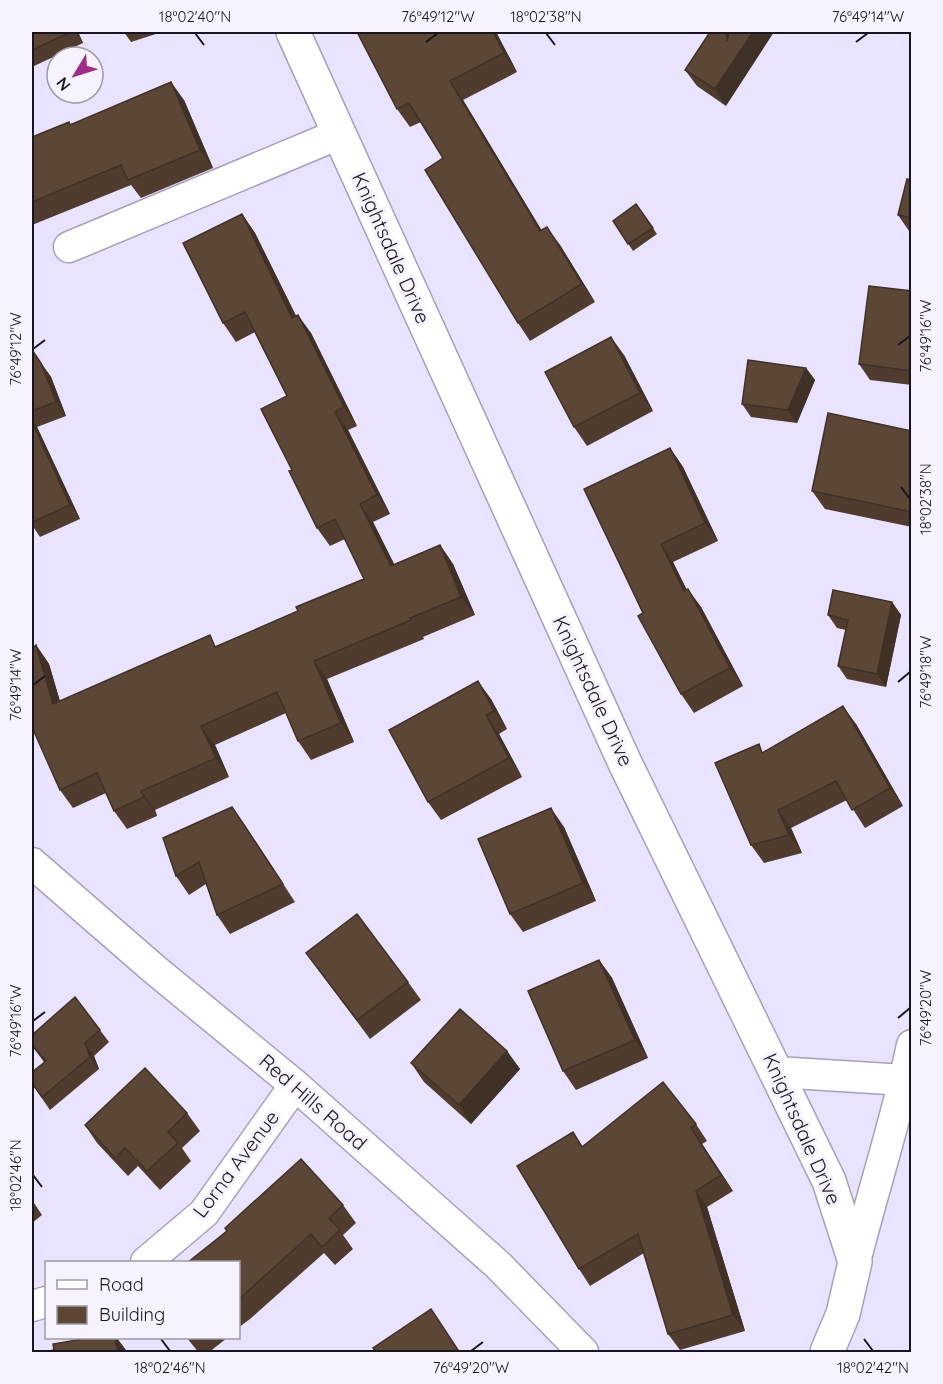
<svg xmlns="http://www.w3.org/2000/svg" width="943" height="1384" viewBox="0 0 943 1384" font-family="Quicksand,sans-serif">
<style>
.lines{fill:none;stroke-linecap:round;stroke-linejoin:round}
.minor-casing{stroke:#a7a0bb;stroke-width:33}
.major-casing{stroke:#a7a0bb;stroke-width:36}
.minor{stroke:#fff;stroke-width:30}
.major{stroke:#fff;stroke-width:33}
.wall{fill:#4f3c2e}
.shaded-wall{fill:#403126}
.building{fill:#5c4636;stroke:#403126;stroke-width:1.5}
.ticks{fill:none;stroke:#18151f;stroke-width:2}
.labels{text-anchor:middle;stroke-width:6;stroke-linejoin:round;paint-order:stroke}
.street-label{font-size:20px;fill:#18151f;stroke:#f6f3fe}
.neatline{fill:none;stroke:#18151f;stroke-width:2}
.ticks-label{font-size:15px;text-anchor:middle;fill:#18151f}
</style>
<rect width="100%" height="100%" fill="#eae3ff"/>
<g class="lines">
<g class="minor-casing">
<path id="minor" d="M69,247L339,134
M32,863L154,969L295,1085L498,1265L583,1352
M776,1072L905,1080
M146,1262L204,1213L295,1085
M855,1262C873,1190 897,1118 912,1045
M32,1306L46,1302"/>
</g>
<g class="major-casing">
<path id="major" d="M293,32L625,763L829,1181L855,1262L843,1314L827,1352"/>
</g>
<use href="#minor" class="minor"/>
<use href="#major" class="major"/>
</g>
<path class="wall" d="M32,32H78L83,43L32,67Z
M124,32H162L131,42Z
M357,32H496L517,72L463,100L541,230L560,245L595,302L530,341L518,323L443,158L421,122L410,127L397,109Z
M710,32L726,106L697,86L685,70Z
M184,100L213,168L141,198L131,185L32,225V137L70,124Z
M912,180V232L909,231L898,215Z
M636,204L657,234L633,251L613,221Z
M242,214L255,233L296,316L311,333L357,426L348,430L390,514L373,522L394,564L440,545L453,564L475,615L423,637L424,639L327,679L354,742L311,760L298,741L286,713L215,745L229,777L155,810L157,816L127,829L114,811L106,793L73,808L60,790L36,645L49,664L60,701L217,646L298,611L364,579L345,539L330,546L317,528L292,470L287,396L255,332L236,342L223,323Z
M912,291V385L870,380L859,364Z
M32,350L51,377L66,416L37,427L80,519L40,537L32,525Z
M624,355L653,411L587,446L574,427Z
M806,368L815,380L797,423L751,417L742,404Z
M912,431V527L825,509L812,491Z
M670,448L683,467L718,541L673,562L687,590L701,607L743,686L694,713L681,694L643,613Z
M892,602L901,615L886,687L847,679L838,666L846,630L837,628L828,615Z
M491,699L507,729L499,734L522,777L441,820L428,802Z
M856,724L903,806L865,828L847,800L791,828L802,853L764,863L751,845L764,751Z
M232,807L295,902L230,934L217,915L206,884L189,895L176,876Z
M564,827L596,901L523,932L510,914Z
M306,953L408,982L421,1000L370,1039Z
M599,960L612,978L648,1058L576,1090L563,1071Z
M100,1030L109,1042L94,1056L99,1069L50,1110L32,1084L44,1062L32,1046V1035Z
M507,1051L520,1069L471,1124L424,1082L411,1063Z
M187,1113L200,1131L182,1148L191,1161L160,1190L138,1166L128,1176L97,1143L85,1125Z
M696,1124L707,1141L702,1144L733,1191L707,1207L745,1331L680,1350L668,1334L644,1253L590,1286L579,1269L583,1146Z
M32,1200L42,1215L32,1223Z
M343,1205L356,1223L343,1235L353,1249L335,1265L324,1253L250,1319L238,1328V1263Z
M187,1338H227L208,1353H199Z"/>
<path class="shaded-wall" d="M75,32H78L83,43Z
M493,32H496L517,72L504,53Z
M726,32H774L726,106L715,89L727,41Z
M450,81L463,100L553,249L540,231Z
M171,82L184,100L213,168L200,150Z
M242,214L255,233L306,336L292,318Z
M547,227L560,245L595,302L582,284Z
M298,315L311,333L357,426L344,407Z
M611,337L624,355L653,411L640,393Z
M41,363L51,377L66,416L56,402Z
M806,368L815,380L797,423L788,410Z
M335,412L348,430L390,514L377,495Z
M32,419L37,427L80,519L70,505L32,422Z
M670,448L683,467L718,541L705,523Z
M360,504L373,522L404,584L391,566Z
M661,544L673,562L696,610L684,591Z
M440,545L453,564L475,615L461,597Z
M688,589L701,607L743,686L730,668Z
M892,602L901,615L886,687L877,674Z
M36,645L49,664L66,723L53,704Z
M314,661L327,679L354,742L341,723Z
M478,681L491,699L507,729L494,711Z
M843,706L856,724L903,806L890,788Z
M486,715L499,734L522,777L509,758Z
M201,726L215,745L229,777L216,758Z
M141,791L155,810L157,816L144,797Z
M232,807L245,825L295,902L283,884Z
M551,808L564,827L596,901L583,883Z
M778,810L791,828L802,853L789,835Z
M599,960L612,978L648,1058L635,1040Z
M85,1043L94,1056L99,1069L90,1057Z
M507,1051L520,1069L471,1124L459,1105Z
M691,1128L702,1144L733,1191L721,1175Z
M696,1191L707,1207L745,1331L733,1315Z
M115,1338H117L126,1350V1353H118Z"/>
<path class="building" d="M32,32H71L32,50Z
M357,32H493L504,53L450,81L540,231L547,227L582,284L518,323L425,170L443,158L409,103L397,109Z
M710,32H726L727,41L729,32H753L715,89L685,70Z
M171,82L200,150L128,180L121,165L32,202V137L69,122L70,125Z
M907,179L912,180V218L898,215Z
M636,204L653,228L628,244L613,221Z
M242,214L292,318L298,315L344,407L335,412L377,495L360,504L391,566L440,545L461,597L410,618L411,620L314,661L341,723L298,741L277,692L201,726L216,758L141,791L144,797L114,811L97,773L60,790L32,727V649L36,645L53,704L210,635L215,647L298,611L296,607L364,579L335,519L317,528L289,471L292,470L261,409L287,396L245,312L223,323L183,243Z
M869,286L912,291V371L859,364Z
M611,337L640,393L574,427L545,372Z
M32,350L41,363L56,402L32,411Z
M748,360L806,368L788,410L742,404Z
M828,413L912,431V512L812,491Z
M32,422L70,505L32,522Z
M670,448L705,523L661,544L684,591L688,589L730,668L681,694L638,616L643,613L584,489Z
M833,590L892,602L877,674L838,666L848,620L828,615Z
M478,681L494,711L486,715L509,758L428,802L389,730Z
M843,706L890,788L852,810L836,781L778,810L789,835L751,845L715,763L759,744L762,753Z
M232,807L283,884L217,915L199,862L176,876L163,838Z
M551,808L583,883L510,914L478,839Z
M357,914L408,982L357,1020L306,953Z
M599,960L635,1040L563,1071L528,991Z
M75,997L100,1030L85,1043L90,1057L42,1097L32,1083V1072L46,1061L32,1045V1035Z
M460,1009L507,1051L459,1105L411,1063Z
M145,1068L187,1113L168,1132L178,1143L147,1171L125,1148L115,1158L85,1125Z
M663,1082L696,1124L691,1128L721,1175L696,1191L733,1315L668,1334L638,1234L579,1269L517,1166L573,1132L582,1147Z
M301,1159L343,1205L329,1218L340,1230L322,1247L311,1234L238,1300V1263H187L227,1231L225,1228Z
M431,1309L460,1353H376L373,1348Z
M88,1338H115L118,1353H39L54,1350L53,1344Z"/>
<path class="ticks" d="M195,33L204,45M546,33L555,45M426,42L438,33M856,42L868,33M898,345L910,336M33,349L45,340M901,487L910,499M898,682L910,672M33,685L45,676M898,1018L910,1008M33,1021L45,1012M33,1175L42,1187M161,1339L170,1351M864,1339L873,1351M471,1351L483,1342"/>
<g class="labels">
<g class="street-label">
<text transform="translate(391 248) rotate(66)" y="7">Knightsdale Drive</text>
<text transform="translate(593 691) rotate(65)" y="7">Knightsdale Drive</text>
<text transform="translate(313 1102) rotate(41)" y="7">Red Hills Road</text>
<text transform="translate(802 1129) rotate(66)" y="7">Knightsdale Drive</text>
<text transform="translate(236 1164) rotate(-53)" y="7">Lorna Avenue</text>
</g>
</g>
<rect width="943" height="1384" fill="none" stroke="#f6f3fe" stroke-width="66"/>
<rect x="45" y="1261" width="195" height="78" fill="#f6f3fe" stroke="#9d9aa5" stroke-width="1.5"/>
<rect x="57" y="1280" width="30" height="9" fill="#ffffff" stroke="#9d9aa5" stroke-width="1.5"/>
<text x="99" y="1291" font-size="18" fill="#18151f">Road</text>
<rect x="57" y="1306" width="30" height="18" fill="#5c4636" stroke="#9d9aa5" stroke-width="1.5"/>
<text x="99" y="1321" font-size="18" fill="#18151f">Building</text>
<g transform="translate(75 75) rotate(232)"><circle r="28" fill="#f6f3fe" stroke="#9d9aa5" stroke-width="1.5"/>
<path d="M0-4.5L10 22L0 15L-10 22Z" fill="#9f2c88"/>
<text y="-9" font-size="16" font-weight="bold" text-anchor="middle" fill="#18151f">N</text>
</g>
<rect x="33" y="33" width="877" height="1318" class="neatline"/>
<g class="ticks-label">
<text x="195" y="22">18°02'40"N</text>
<text x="438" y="22">76°49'12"W</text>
<text x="546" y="22">18°02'38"N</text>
<text x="868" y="22">76°49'14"W</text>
<text transform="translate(926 336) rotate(-90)" y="5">76°49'16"W</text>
<text transform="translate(16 349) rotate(-90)" y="5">76°49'12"W</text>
<text transform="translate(926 499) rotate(-90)" y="5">18°02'38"N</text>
<text transform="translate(926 672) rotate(-90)" y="5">76°49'18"W</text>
<text transform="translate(16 685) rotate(-90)" y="5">76°49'14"W</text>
<text transform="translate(926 1008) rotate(-90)" y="5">76°49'20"W</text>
<text transform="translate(16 1021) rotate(-90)" y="5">76°49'16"W</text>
<text transform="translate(16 1175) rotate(-90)" y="5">18°02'46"N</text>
<text x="170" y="1373">18°02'46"N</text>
<text x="471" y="1373">76°49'20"W</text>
<text x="873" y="1373">18°02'42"N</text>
</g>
</svg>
